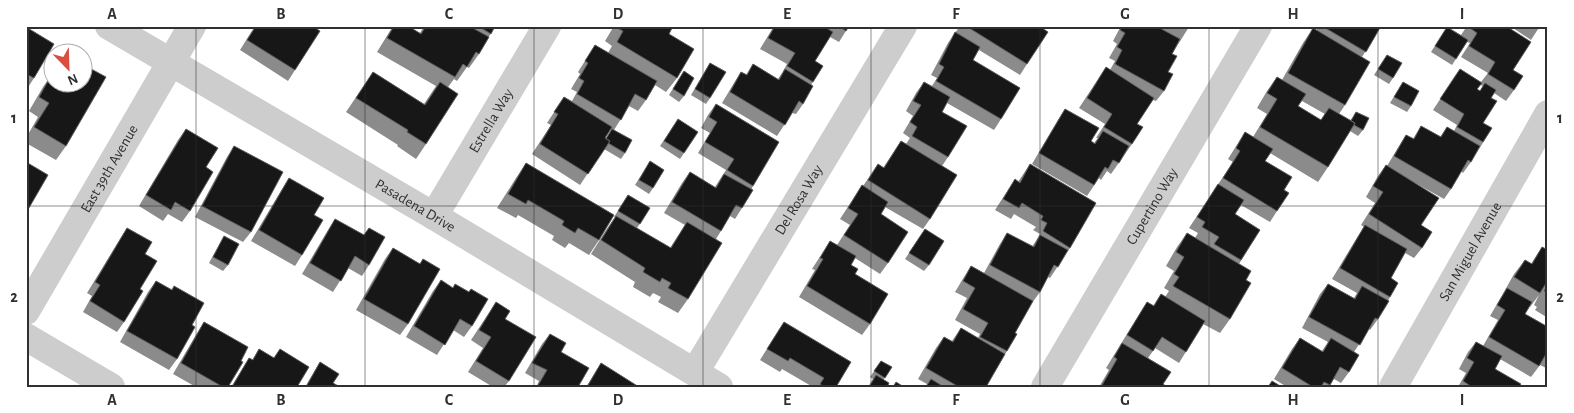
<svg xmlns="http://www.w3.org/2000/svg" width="1574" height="413" viewBox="0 0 1574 413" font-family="'Alegreya Sans',sans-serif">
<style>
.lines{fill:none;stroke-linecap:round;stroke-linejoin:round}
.minor{stroke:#cdcdcd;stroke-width:28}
.wall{fill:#8b8b8b;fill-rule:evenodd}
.building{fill:#171717;stroke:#5d5d5d}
.grid{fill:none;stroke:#303030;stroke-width:1;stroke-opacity:0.55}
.labels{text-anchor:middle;stroke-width:5;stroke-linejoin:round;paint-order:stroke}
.street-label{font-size:15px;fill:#303030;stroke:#fff}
.neatline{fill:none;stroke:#303030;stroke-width:2}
.grid-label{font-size:16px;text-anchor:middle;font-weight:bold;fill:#303030}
</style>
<rect width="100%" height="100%" fill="#fff"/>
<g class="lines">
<g class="minor">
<path id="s1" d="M109,26L434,216L719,387"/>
<path id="s2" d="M434,216L547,26"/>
<path id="s3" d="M26,311L192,26"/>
<path d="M26,337L111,387"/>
<path id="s4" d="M695,372L903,26"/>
<path id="s5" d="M1045,387L1258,26"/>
<path id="s6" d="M1393,387L1548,114"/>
</g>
</g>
<path class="wall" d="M255,26H312L295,70L288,81L240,50Z
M393,26H408L420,33L424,26H495L479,54L469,68L467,67L457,81L454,79L448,87L426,144L416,159L397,146L398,145L346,112L373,72L424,104L436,86L377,52Z
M614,26H673L669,34L677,78L666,92L655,85L646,100L638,111L629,106L614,130L625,153L621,159L604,149L580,185L532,154L551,125L547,123L564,97L572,101L577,92L571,89L580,74L578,72L595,45L608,53L612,46L605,41ZM611,129V130L606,138H605Z
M774,26H849L839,42L830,37L815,61L823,66L811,85L803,104L796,114L792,113L777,136L722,103L734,83L741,72L746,75L753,64L778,79L782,73L787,64L760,49Z
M960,26H1039L1027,64L1020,75L979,50L973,60L1001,119L994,130L947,103L942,112L948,157L942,166L930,219L923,229L885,207L881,214L888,263L880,274L855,258L851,265L855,274L870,324L862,335L799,297L815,270L812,269L830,241L837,245L850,225L840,219L855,196L862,185L863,186L878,164L883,168L901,141L906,144L910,138L903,133L913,116L906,111L916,93L924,82L932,86L937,78L931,75L948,43Z
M1121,26H1156L1174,36L1157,26H1194L1192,29L1189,27L1172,54L1164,91L1156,101L1153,100L1137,124L1132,144L1111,174L1107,171L1101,180L1099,178L1087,196L1032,164L1058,120L1065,109L1091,141L1094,143L1098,138H1096L1105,124L1079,108L1106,67L1110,70L1115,61L1109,58L1117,44L1113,41Z
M1319,26H1381L1362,57L1345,105L1339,114L1350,121L1356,112L1363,130L1358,136L1350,131L1328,167L1318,182L1270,153L1265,161L1284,190L1277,211L1270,222L1241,205L1235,214L1260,230L1239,264L1246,280L1230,319L1220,333L1203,324L1179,363L1155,348L1148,358L1163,384L1167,387H1099L1109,370L1106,368L1140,313L1147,302L1153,306L1161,294L1165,297L1169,291L1164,288L1174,271L1166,266L1177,247L1187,233L1195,238L1198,233L1189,228L1233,162L1228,159L1245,132L1253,137L1267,114L1257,108L1267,91L1277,77L1282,80L1303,43L1313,28L1316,31ZM1302,101L1325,114L1321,120L1298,106Z
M1467,26H1506L1513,70L1514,90L1506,101L1494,93L1491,98L1483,123L1492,128L1471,162L1463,173L1461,171L1451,189L1444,199L1408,179L1421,225L1422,248L1414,258L1405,253L1391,278L1390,297L1378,319L1370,330L1369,329L1354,352L1349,372L1341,383L1334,379L1329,387H1287L1274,379L1292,349L1300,338L1322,351L1328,342L1302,328L1320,294L1328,284L1354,298L1357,293L1332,279L1358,236L1364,227L1361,225L1375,203L1366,197L1378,176L1386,165L1387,166L1399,146L1406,135L1413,139L1421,126L1440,137L1447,127L1454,131L1457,125L1433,110L1460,69L1481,82L1488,73L1461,57L1470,43L1467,42L1452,65L1431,52L1447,27L1461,35ZM1480,85L1483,86L1480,91L1477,89Z
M1510,26H1540L1531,40Z
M26,27L34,78L27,89H26Z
M1387,55L1393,78L1389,84L1374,75Z
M710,63V98L706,104L691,95Z
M684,71V96L679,102L669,95Z
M52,74L66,146L56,160L26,143V138L38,117L29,111L43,87Z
M1403,82L1411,106L1407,112L1390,103Z
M716,104L753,186L742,208L735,219L730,216L716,239L688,299L678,313L658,302L661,297L653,293L650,297L633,287L635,282L591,254L606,230L615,217H614L628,195L650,208L637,228L670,248L685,225L664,213L682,183L690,172L715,187L726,170L698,153L710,133L701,128L708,115Z
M674,125L684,153L680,159L660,146Z
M186,129L206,167L190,211L182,222L168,214L163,221L139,206L178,140Z
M234,146L251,232L243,242L195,217L227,157Z
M650,161L653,188L649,194L635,185Z
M526,163L599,240L589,255L569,243L565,248L552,240L554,236L518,215L516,218L497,208L516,178Z
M1030,164L1070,248L1050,278L1048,277L1040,292L1032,303L1015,333L1007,351L986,387H925L927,384L918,379L936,348L944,337L952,341L961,328L978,338L980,334L955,320L967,298L955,292L964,277L971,266L984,273L1000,244L1007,233L1032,247L1040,234L1033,230L1036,227L1014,214L1011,219L995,210L1015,179L1018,182Z
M289,178L314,215L302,255L295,266L251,241L282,189Z
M335,219L364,235L369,228V265L362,276L348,268L333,292L302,274L328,230Z
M127,228L145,254L140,289L124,322L117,332L83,312L92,296L87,293L120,239Z
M925,229L929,265L924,271L905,259Z
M224,236L228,265L223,271L209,263Z
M1548,237V244L1545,242Z
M1542,247L1547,250L1548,249V318L1535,310L1537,307L1534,305L1539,295L1530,307H1529L1525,314L1548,327V365L1546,368L1540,365L1531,377L1500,359L1495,369L1519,387H1458L1466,373L1459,369L1468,352L1476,342L1483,346L1498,320L1490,316L1500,299L1514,274L1525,260L1531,264Z
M393,248L420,264L423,259L408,324L400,335L356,310L385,259Z
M441,280L472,326L464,337L453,330L437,355L406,337L433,291Z
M156,281L192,325L177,359L169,370L120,342L148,292Z
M496,302L505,319L509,381L504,387H493L468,372L483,348L471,340Z
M204,322L241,361L228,387H196L173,374L197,333Z
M784,322L836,387H813L782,369L780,372L760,360Z
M550,334L561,352L578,387H536L539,381L525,373L542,344Z
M259,349L274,358L280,349L297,387H231L249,358L252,360Z
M881,361L892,367L883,380L887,387H868L873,379L870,377Z
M320,362L333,383L340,387H305Z
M601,363L639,387H586Z"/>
<path class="building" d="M256,26H312L320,31L295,70L247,40Z
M394,26H408L421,34L426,26H469L489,37L479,54L476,52L467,67L463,64L455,77L387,38Z
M478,26H495L491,34Z
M615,26H673L669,34L694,49L677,78L617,42L623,31L615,27Z
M775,26H823L833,32L815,61L823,66L813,82L787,66L795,53L768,38Z
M838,26H849L846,31Z
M966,26H1039L1048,32L1027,64Z
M1123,26H1156L1180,39L1172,54L1177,56L1168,72L1173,74L1164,91L1115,64L1122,50L1117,47L1125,33L1120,30Z
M1322,26H1381L1366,52Z
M1467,26H1506L1531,42L1513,70L1523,76L1514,90L1488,74L1495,62L1469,46L1477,33Z
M1534,26H1540L1539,29Z
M26,27L54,44L34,78L26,74Z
M1447,27L1468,40L1456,59L1435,46Z
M1313,28L1370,62L1345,105L1288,73Z
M955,32L980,47L973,60L1020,88L1001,119L936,81L944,67L939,64Z
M595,45L657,81L646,100L635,94L621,120L577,94L584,81L579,78L588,63L585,61Z
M1387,55L1402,63L1393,78L1378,69Z
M710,63L726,72L710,98L695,89Z
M82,64L106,77L66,146L34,127L49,103L39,97L52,74V82H82Z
M753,64L779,80L785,69L813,86L803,104L799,101L785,125L730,92L741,72L747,75Z
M1106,67L1154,98L1137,124L1143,127L1132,144L1104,127L1112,114L1087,98Z
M1460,69L1482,83L1477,89L1480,91L1485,83L1496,90L1491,98L1497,101L1483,123L1492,128L1483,142L1457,127L1464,114L1440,99Z
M684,71L694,78L684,96L673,89Z
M373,72L425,105L440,82L458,94L426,144L407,132L408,130L356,98Z
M1277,77L1306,94L1298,106L1321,120L1329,108L1355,123L1328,167L1260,127L1277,99L1267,93Z
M924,82L950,97L942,112L967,126L948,157L912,136L917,127L910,122L921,105L913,101Z
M1403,82L1419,91L1411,106L1394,97Z
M564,97L612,127L605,138L610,141L588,174L540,144L558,114L554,112Z
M716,104L779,142L753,186L727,170L734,159L705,142L717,122L709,117Z
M1065,109L1099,128L1091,141L1095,144L1103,131L1129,146L1119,163L1113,160L1108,169L1105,167L1094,185L1039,153Z
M1356,112L1369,118L1363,130L1354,125L1355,123L1351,121Z
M678,119L698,132L684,153L664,141Z
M1421,126L1441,137L1447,127L1480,146L1471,162L1468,160L1451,189L1394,156L1406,135L1414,139Z
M186,129L218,148L206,167L213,172L190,211L175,202L171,210L146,195Z
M612,129L632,140L625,153L608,143L610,141L606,139Z
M1245,132L1273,149L1265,161L1292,177L1284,190L1289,193L1277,211L1223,178L1240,151L1236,148Z
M901,141L957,175L930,219L868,180L878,164L884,168Z
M234,146L283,172L251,232L202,206Z
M650,161L664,170L653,188L639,180Z
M26,162L48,175L26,213Z
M526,163L614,215L599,240L578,228L575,233L562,225L564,221L528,200L526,204L508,194Z
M1030,164L1096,203L1070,248L1043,231L1047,223L1041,220L1043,216L1022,203L1019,208L1003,199L1015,179L1020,183Z
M1386,165L1439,198L1421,225L1432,232L1422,248L1369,214L1383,192L1373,186Z
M690,172L716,188L724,174L753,190L742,208L736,205L721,231L672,202Z
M289,178L324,198L314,215L323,220L302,255L259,230Z
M1218,184L1244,200L1235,214L1260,230L1241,260L1214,244L1219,237L1202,227L1205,222L1197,217Z
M862,185L888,202L881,214L908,232L888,263L844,235L858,214L848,208Z
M628,195L650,208L640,224L618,211Z
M616,216L671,248L687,222L722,243L688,299L668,288L671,283L662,278L660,282L643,272L645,268L601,240Z
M335,219L364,235L369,228L385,237L369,265L355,256L341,281L310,263Z
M1365,225L1407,249L1391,278L1398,283L1390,297L1340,268Z
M127,228L152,242L145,254L157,261L140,289L143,291L124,322L90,301L100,285L95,282Z
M925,229L944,241L929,265L909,253Z
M1007,233L1034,247L1040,235L1068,250L1058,267L1054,265L1040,292L990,265Z
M1187,233L1251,271L1246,280L1251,283L1230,319L1173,286L1179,277L1174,274L1184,257L1176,252Z
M224,236L239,244L228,265L213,257Z
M830,241L856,256L851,265L858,269L855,274L888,294L870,324L807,286L823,259L820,258Z
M1542,247L1548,250V280L1540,293L1514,277L1525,260L1532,264Z
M393,248L420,264L423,259L440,269L408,324L364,299Z
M971,266L1033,301L1015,333L1017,334L1007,351L980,337L988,323L963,309L975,288L963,281Z
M441,280L453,288L455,284L469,292L471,289L488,299L472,326L460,319L445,345L414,326Z
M156,281L172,290L174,286L204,303L192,325L195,327L177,359L127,331Z
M1328,284L1355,299L1362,286L1389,301L1378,319L1375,318L1360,345L1309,317Z
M1548,284V297L1545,296L1547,292L1544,291Z
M1507,288L1532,302L1525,314L1548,327V354H1546L1539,366L1489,337L1505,310L1497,305Z
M1161,294L1205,321L1186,352L1162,337L1153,351L1127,335L1147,302L1154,306Z
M496,302L510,311L505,319L536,337L509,381L476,361L491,337L479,330Z
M204,322L248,347L241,361L243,362L228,387H223L181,363Z
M784,322L851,362L836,387H824L820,384L824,378L790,358L788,361L767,349Z
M961,328L1005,354L986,387H959L926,368L944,337L953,342Z
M550,334L566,343L561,352L589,368L578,387H537L547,370L532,363Z
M1300,338L1323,352L1331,338L1359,355L1349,372L1340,367L1330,385L1324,382L1321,387H1313L1282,368Z
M1476,342L1502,356L1495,369L1521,384L1519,387H1472L1463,381L1474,362L1467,358Z
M1122,343L1171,372L1163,384L1167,387H1101L1117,359L1114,357Z
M259,349L274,358L280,349L309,367L297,387H232L249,358L253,360Z
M881,361L892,367L885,378L874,371Z
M320,362L339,374L333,383L340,387H306Z
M601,363L639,387H587Z
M876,375L889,383L887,387H869Z
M931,379L944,387H926Z
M1272,381L1282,387H1268Z
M896,382L904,387H893Z"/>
<path class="grid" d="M196,26V387M365,26V387M534,26V387M703,26V387M871,26V387M1040,26V387M1209,26V387M1378,26V387M26,206H1548"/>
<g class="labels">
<g class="street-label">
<text dy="5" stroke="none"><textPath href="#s2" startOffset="111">Estrella Way</textPath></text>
<text dy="5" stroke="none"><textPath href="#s3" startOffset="165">East 39th Avenue</textPath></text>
<text dy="5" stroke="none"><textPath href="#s4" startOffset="201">Del Rosa Way</textPath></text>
<text dy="5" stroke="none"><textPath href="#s1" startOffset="355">Pasadena Drive</textPath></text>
<text dy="5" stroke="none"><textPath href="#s5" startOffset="210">Cupertino Way</textPath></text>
<text dy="5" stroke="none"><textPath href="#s6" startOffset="156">San Miguel Avenue</textPath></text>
</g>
</g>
<rect width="1574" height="413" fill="none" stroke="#ffffff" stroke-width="55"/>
<g transform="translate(68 68) rotate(157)"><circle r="24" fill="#ffffff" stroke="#acacac"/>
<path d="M0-4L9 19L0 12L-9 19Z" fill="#db4d3e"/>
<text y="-8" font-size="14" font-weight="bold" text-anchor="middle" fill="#303030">N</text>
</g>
<rect x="28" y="28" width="1518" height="358" class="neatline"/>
<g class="grid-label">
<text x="112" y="19">A</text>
<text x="281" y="19">B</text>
<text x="449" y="19">C</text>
<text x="618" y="19">D</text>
<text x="787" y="19">E</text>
<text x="956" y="19">F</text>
<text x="1125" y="19">G</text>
<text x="1293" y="19">H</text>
<text x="1462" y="19">I</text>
<text x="14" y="123">1</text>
<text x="1560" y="123">1</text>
<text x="14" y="302">2</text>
<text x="1560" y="302">2</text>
<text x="112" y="405">A</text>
<text x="281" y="405">B</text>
<text x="449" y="405">C</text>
<text x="618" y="405">D</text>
<text x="787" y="405">E</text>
<text x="956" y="405">F</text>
<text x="1125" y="405">G</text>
<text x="1293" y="405">H</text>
<text x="1462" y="405">I</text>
</g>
</svg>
